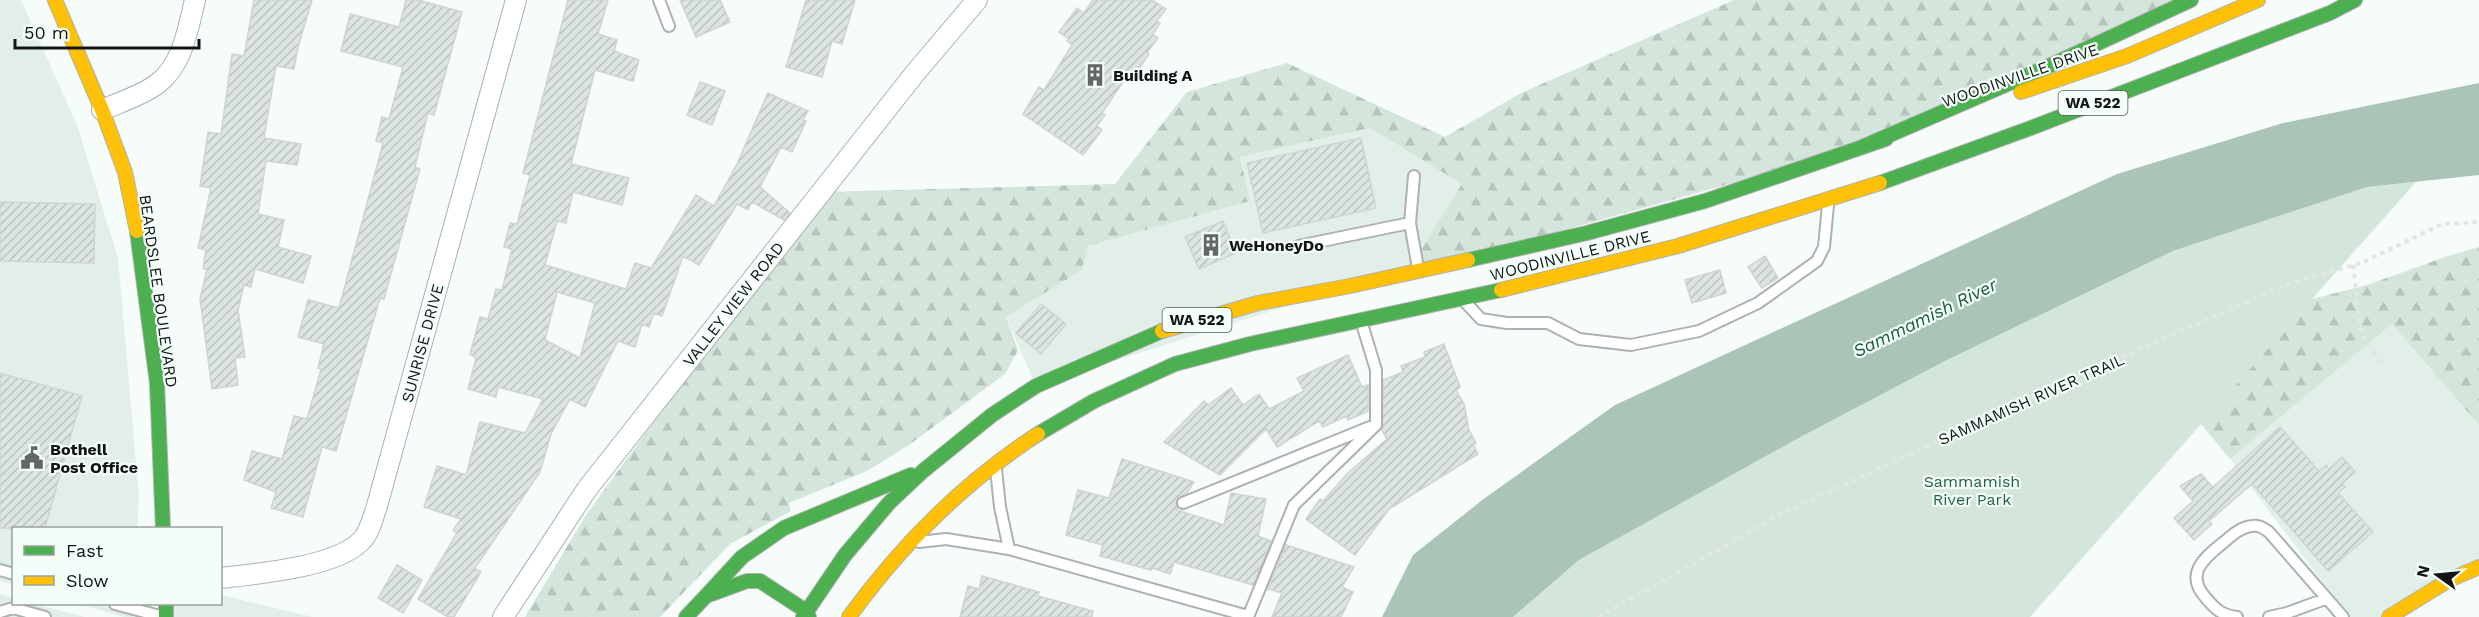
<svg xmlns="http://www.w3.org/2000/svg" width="2479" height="617" viewBox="0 0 2479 617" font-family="'Work Sans',sans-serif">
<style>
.built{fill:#e2efe8}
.green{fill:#d4e6dc}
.forest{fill:url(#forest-firs)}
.water{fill:#aac5b7}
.building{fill:url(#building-hatch);stroke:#d0d4d1;stroke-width:1.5;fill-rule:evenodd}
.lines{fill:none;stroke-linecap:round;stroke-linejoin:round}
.lane-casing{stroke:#adb1af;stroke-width:14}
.street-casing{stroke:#adb1af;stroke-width:22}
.fast-casing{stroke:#adb1af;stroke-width:16}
.slow-casing{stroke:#adb1af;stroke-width:16}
.path{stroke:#e3e6e5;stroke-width:4;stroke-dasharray:4.5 4.5;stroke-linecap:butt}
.lane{stroke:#fefffe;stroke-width:10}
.street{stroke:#fefffe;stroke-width:20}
.fast{stroke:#4caf50;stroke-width:14}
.slow{stroke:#ffc107;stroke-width:14}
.labels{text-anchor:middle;stroke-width:4.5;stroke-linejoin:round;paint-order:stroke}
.shield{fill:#f4fef9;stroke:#565b59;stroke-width:1.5}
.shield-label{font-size:15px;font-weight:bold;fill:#121514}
.poi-label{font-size:16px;font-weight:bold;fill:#121514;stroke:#f4fef9;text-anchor:start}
.street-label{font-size:16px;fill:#121514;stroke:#f4fef9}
.park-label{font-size:16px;fill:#246146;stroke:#f4fef9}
.water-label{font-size:18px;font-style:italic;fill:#1a5a3f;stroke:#f4fef9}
</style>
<defs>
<pattern id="forest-firs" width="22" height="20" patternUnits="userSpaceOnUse" patternTransform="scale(1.5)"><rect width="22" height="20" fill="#d4e6dc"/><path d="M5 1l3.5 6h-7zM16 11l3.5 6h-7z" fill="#b5c4bc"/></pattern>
<pattern id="building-hatch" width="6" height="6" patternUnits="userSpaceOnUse" patternTransform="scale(1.5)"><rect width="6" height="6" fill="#dce5e0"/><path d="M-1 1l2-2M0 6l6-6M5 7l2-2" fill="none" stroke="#bcc4bf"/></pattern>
</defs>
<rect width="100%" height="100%" fill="#f6fcf9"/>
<path class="built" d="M0,0H21L77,125L118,258L139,496L137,528H14L13,585L0,581Z
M1370,128L1463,184L1406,274L1350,286L1036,386L1006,317L1082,270L1088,246L1250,201L1240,157Z
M2392,324L2479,425V567L2389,617H2349L2230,459Z
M0,594L13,598L14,604H34L85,617H0Z
M221,595L313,617H166V604H220Z
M78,604H133V617H124Z"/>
<path class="green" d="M2416,182L2030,617H1513L1579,560L1795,440L1947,360L2173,251L2367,187Z"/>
<path class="forest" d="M1734,0H2191L1862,147L1406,274L1462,184L1370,128L1240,157L1250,201L1088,246L1082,270L1006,317L1018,350L1005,374L909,445L867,471L789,503L791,511L730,544L660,617H525L586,515L821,192L1115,184L1187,92L1287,63L1445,137L1521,93Z
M2479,247V425L2392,324L2230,459L2201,424L2312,299L2367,285L2445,257Z"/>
<path class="water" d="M2479,83V175L2367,187L2173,251L1947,360L1795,440L1579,560L1513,617H1382L1413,555L1485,498L1615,405L2117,174L2283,123Z"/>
<path class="building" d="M254,0H312L298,47L294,69L276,66L264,138L301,144L297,165L266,161L258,214L284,220L278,247L311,256L303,283L255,269L251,287L244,285L238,310L245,357L235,358L238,385L212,389L200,299L207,269H203L206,250L198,248L211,188L200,186L208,132L221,134L232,54L244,56Z
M406,0H418L462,12L434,115L428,113L415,167L420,169L384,299L380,298L336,451L322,447L303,517L271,508L276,492L244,480L252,451L282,459L294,416L307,419L321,369L318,368L324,344L298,337L308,300L339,308L383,143L376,141L382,117L389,119L403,67L341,51L350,14L399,27Z
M568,0H608L598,34L617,40L614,51L639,60L633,81L595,70L571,164L629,178L622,205L573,192L566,223L557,221L545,265L626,289L635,263L651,268L696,195L714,206L737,164L768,93L808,111L803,120L806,121L792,152L781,147L760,187L790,213L784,220L752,202L748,210L737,204L699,265L683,256L662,316L654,313L649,327L642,324L635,347L618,341L585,407L570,399L551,434L540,472L475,568L481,572L454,617H448L418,599L457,533L453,530L461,519L424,507L437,466L466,475L480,422L525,433L543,399L498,387L496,397L468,389L476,358L470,354L480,317L488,319L496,289L502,290L512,249L504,247L510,223L517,224L530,175L523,173ZM557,292L595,303L580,358L545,340Z
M680,0H720L730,22L696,37Z
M806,0H855L842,44L832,41L822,77L786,67Z
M1093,0H1152L1166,9L1157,21L1160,23L1153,34L1158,38L1147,53L1149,54L1130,82L1125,79L1102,113L1105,115L1097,126L1102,130L1083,155L1023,114L1039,87L1044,90L1072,45L1067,41L1069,39L1059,32L1077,8L1084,13Z
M700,82L725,91L712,125L687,115Z
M1361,138L1376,208L1263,233L1247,163Z
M0,202L95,204L94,263L0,261Z
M1223,221L1236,253L1199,269L1185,237Z
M1765,256L1778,278L1762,288L1748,267Z
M1720,270L1726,293L1692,303L1685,280Z
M1041,304L1066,324L1041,354L1016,333Z
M1444,344L1460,387L1456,390L1464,404L1469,430L1476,443L1473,444L1478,454L1389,509L1355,555L1306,519L1320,499L1323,501L1349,472L1387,439L1382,430L1383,380L1403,372L1401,366L1425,357L1424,352Z
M1348,355L1362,387L1368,385V411L1348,420L1346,416L1323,427L1319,421L1277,447L1266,429L1220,475L1164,442L1204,401L1208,405L1231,388L1243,405L1259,394L1269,409L1304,391L1297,378Z
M0,373L82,396L45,528H0Z
M2280,427L2319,471L2326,465L2329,469L2342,457L2355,472L2342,484L2345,487L2338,493L2373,532L2328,571L2252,484L2209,521L2212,524L2194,540L2174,518L2193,501L2180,486L2201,474L2213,487Z
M1122,459L1194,482L1187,493L1177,499V510L1224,525L1231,493L1266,499L1258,536L1271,541L1253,585L1174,562L1170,574L1152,568L1151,570L1100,556L1103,545L1066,535L1078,490L1109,498Z
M1286,545L1354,567L1342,587L1353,592L1341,617H1272L1282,593L1268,589Z
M397,565L422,580L403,613L378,598Z
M982,576L1039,592L1038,596L1093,611L1092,617H960L968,586L979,589Z"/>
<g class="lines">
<g class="lane-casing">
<path id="lane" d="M659,0L669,26
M1410,223L1414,176
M1298,246L1410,223L1418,268
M1466,303L1481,319L1507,323H1548L1579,339L1631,345L1699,331L1758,303L1817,261L1824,247L1828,205
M996,469L1000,507L1009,549
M1183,503L1370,427
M919,542L946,539L1009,549L1248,616
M0,570L14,574
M115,604L164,617
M0,612L13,608L45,617
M1248,617L1294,505L1376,425V370L1362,324
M2237,617C2222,615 2216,610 2206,598C2184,574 2204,558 2224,542C2232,535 2241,527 2252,526C2260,525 2263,528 2269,532L2343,617
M2269,617L2287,613L2325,599"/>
</g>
<g class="street-casing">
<path id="street" d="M102,110C118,103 143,95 157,84C183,65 188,28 195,0
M220,578C257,574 338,567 362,540C370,532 373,517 377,506L516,0
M503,617L587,489L916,72L977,0"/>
</g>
<g class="fast-casing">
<path id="fast" d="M1862,147L2049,66L2191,0
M1880,183L2028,129L2330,13L2355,0
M137,231L157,383L163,528
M1468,260L1587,233L1705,201L1886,139
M1038,434L1094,401L1175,364L1250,344L1501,290
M706,596L742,557L784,528L911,475
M166,604V617
M686,617L706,596L747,581H760L806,611L809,617
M803,617L845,555L889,503L923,471L992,415L1036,386L1162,331"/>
</g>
<g class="slow-casing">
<path id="slow" d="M55,0L102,110L125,172L137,231
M2021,92L2127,56L2258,0
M1501,290L1678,246L1880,183
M1162,331L1258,303L1350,286L1468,260
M849,617C902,544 963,483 1038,434
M2389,617L2449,580L2479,567"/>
</g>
<path class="path" d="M2353,265C2356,284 2357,316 2362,333C2366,347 2378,351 2380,366
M1598,617L1782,514L2029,398L2283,286L2364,262L2442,224L2479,222"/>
<use href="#lane" class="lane"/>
<use href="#street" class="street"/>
<use href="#fast" class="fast"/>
<use href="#slow" class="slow"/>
</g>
<defs>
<g id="building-bare" transform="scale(1.8)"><path d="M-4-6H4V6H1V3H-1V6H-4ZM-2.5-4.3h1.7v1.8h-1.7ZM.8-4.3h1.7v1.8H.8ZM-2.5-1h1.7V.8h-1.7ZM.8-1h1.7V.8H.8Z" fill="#626664" stroke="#f4fef9" stroke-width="2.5" paint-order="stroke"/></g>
<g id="civic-bare" transform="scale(1.8)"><path d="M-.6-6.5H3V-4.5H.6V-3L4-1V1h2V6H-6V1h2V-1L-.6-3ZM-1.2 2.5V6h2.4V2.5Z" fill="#626664" stroke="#f4fef9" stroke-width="2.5" paint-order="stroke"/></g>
</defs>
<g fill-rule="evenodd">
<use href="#building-bare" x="1095" y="75"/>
<use href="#building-bare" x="1211" y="245"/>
<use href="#civic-bare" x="32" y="458"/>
</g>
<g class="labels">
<g class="shield">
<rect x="2058.5" y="91" width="69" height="24" rx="4.5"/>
<rect x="1162.5" y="308" width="69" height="24" rx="4.5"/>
</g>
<g class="shield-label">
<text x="2093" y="108">WA 522</text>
<text x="1197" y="325">WA 522</text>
</g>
<g class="poi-label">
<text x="1113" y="81">Building A</text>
<text x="1229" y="251">WeHoneyDo</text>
<text x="50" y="455">Bothell<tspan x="50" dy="18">Post Office</tspan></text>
</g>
<g class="street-label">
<text transform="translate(2020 75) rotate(-19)" y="6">WOODINVILLE DRIVE</text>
<text transform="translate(1570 255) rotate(-14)" y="6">WOODINVILLE DRIVE</text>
<text transform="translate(159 291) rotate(82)" y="6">BEARDSLEE BOULEVARD</text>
<text transform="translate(733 304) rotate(-52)" y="6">VALLEY VIEW ROAD</text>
<text transform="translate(422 343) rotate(-75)" y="6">SUNRISE DRIVE</text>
<text transform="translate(2031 399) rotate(-24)" y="6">SAMMAMISH RIVER TRAIL</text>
</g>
<g class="park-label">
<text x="1972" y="487">Sammamish<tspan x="1972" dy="18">River Park</tspan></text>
</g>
<g class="water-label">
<text transform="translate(1925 318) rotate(-26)" y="6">Sammamish River</text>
</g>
</g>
<rect x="12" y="527" width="210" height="78" fill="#f4fef9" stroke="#9aa19d" stroke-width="1.5"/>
<rect x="24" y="546" width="30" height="9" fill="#4caf50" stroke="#9aa19d" stroke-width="1.5"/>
<text x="66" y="557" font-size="18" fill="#121514">Fast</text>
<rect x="24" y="576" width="30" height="9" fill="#ffc107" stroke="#9aa19d" stroke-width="1.5"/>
<text x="66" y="587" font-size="18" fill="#121514">Slow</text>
<g transform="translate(2437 575) rotate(285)" stroke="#f4fef9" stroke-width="4.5" paint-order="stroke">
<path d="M0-4.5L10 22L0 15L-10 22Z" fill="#121514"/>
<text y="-9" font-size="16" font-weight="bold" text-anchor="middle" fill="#121514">N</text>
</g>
<path d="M15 39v9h184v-9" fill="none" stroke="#121514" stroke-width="3"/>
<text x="24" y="39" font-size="18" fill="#121514" stroke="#f4fef9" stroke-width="4.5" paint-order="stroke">50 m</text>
</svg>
